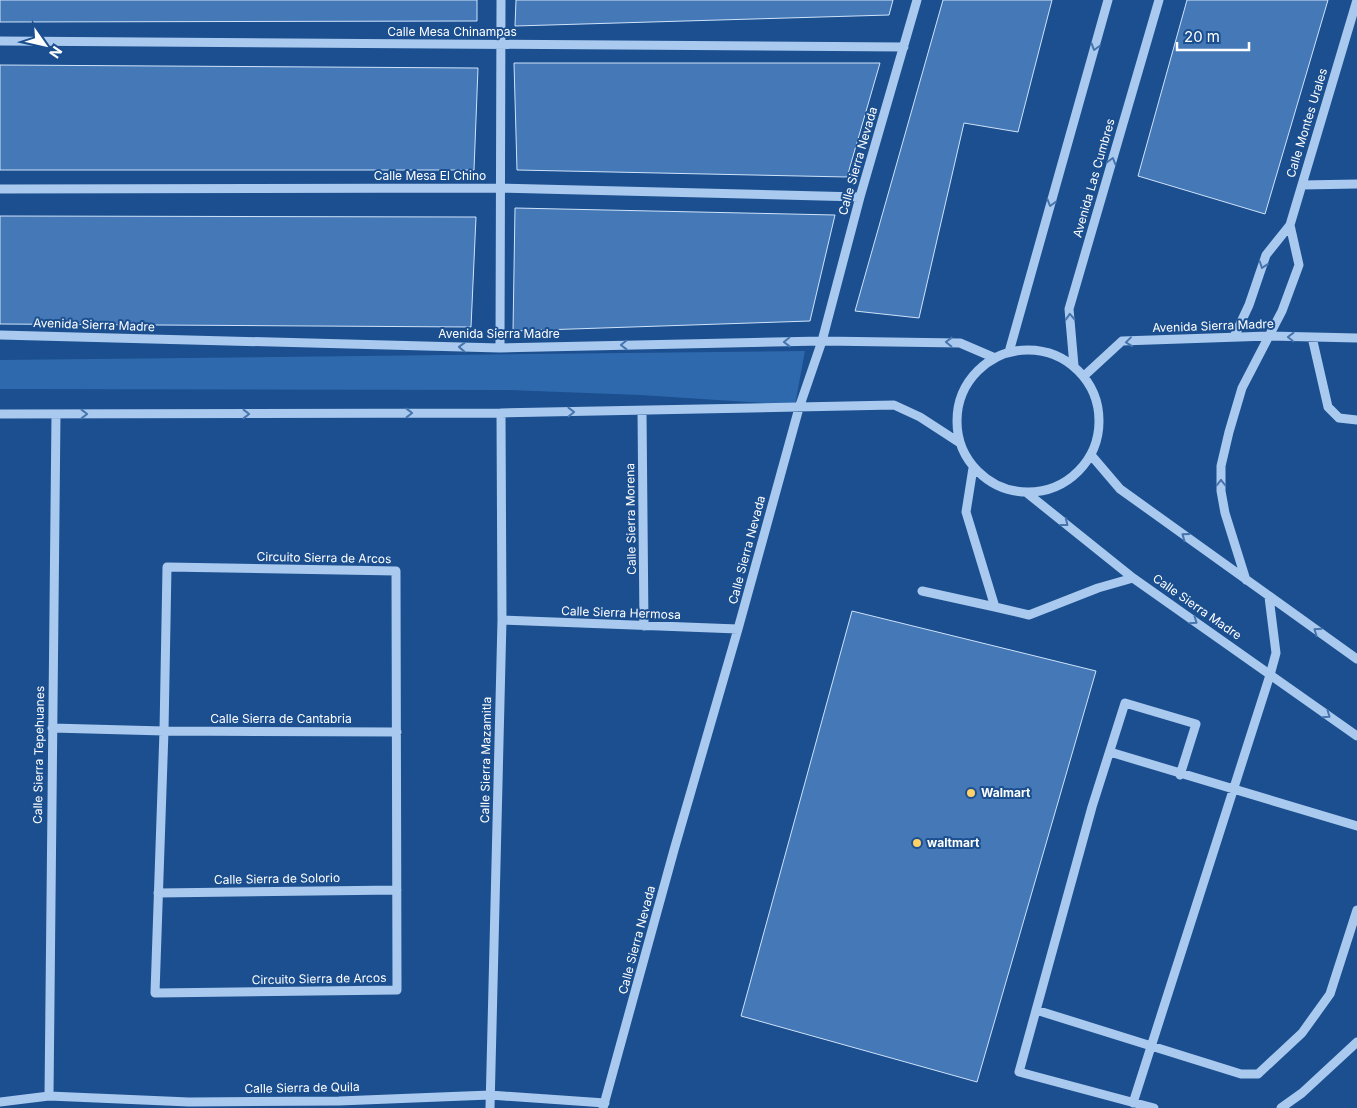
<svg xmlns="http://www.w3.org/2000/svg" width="1357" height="1108" viewBox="0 0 1357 1108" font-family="Inter,sans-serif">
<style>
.green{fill:#2e69ad}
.building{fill:#4478b7;stroke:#cfe3fa}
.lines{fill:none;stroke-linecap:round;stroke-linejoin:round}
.minor{stroke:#a9c9ee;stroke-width:9}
.oneway{stroke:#4674ac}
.poi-dot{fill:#ffd166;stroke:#1b4f8f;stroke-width:2}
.labels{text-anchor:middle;stroke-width:4;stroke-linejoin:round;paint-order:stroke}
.street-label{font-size:12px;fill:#fff;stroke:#1b4f8f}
.poi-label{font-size:12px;font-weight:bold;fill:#fff;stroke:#1b4f8f;text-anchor:start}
</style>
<rect width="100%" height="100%" fill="#1b4f8f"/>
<path class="green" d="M805,351L795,405L640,395L505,390L0,389V360Z"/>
<path class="building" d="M0,0H477V21L0,22Z
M516,0H893L889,15L515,26Z
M943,0H1052L1018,132L964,123L919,318L855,311Z
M1187,0H1328L1265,214L1138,176Z
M514,63H880L847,177L517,170Z
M0,65L478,68L474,170H0Z
M515,208L835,215L810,321L513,331Z
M0,216L476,217L471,327L0,324Z
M852,611L1096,671L977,1082L741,1016Z"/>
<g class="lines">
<path class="minor" d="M0,41L904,47
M1302,185L1357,184
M0,189L500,188L860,197
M0,335L500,348L822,341L960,343L995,358
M1234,337L1249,305L1266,255L1290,225L1357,0
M1312,337L1328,407L1339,418L1357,420
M500,348L501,0
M957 421a71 71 0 1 1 142 0a71 71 0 1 1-142 0Z
M1009,352L1108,0
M1074,366L1069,309L1159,0
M1084,376L1122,341L1269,336L1357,338
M642,411L644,626
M0,414L501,413L894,405L920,417L960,443
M1091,455L1120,489L1357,659
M973,468L966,512L995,607L1029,615L1098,588L1133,578
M1027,493L1133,578L1357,736
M167,567L396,571L397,990L155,993L164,731Z
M1246,580L1225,513L1221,491V466L1229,432L1242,388L1282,311L1299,265L1290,225
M922,591L995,607
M502,620L738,629
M52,728L164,731L397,732
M1110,752L1357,826
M158,893L397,890
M1036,1010L1241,1074H1258L1302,1033L1330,994L1357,910
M49,1096L56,414
M0,1102L49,1096L189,1102L339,1101L490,1095L605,1103
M1133,1103L1270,675L1276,653L1269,597
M490,1108L502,620L501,413
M603,1108L674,850L738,629L799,408L822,341L860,197L917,0
M1154,1108L1019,1072L1092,807L1125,703L1196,724L1180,775
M1281,1108L1302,1093L1357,1042"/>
</g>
<defs><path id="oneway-chevron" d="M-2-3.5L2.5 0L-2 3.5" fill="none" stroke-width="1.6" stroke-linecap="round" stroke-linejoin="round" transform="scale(1.25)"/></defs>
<g class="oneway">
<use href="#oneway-chevron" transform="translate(1095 47) rotate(106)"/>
<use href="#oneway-chevron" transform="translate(1112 161) rotate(-74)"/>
<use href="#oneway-chevron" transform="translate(1051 203) rotate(106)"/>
<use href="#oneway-chevron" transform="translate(1263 265) rotate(109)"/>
<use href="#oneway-chevron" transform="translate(1070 317) rotate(-93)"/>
<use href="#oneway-chevron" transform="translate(1291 337) rotate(-179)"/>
<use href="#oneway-chevron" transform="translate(787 342) rotate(179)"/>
<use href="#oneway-chevron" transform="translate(949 342) rotate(-179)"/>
<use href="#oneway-chevron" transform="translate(1129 342) rotate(173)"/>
<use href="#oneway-chevron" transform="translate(624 345) rotate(179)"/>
<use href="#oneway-chevron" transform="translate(462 347) rotate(-178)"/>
<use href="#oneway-chevron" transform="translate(571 412) rotate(-1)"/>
<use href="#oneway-chevron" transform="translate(409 413)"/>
<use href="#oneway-chevron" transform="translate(84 414)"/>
<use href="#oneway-chevron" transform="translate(246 414)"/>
<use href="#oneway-chevron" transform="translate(1221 483) rotate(-90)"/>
<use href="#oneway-chevron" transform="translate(1065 523) rotate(38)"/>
<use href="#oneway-chevron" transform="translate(1185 536) rotate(-144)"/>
<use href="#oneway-chevron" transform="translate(1194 621) rotate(35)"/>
<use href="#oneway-chevron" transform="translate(1317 631) rotate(-145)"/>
<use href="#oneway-chevron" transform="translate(1327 715) rotate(35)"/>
</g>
<g class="poi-dot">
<circle cx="971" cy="793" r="5"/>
<circle cx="917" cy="843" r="5"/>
</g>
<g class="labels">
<g class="street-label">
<text x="452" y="36">Calle Mesa Chinampas</text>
<text transform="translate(1307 123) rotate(-73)" y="4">Calle Montes Urales</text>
<text transform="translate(858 161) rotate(-74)" y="4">Calle Sierra Nevada</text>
<text x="430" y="180">Calle Mesa El Chino</text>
<text transform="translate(1094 178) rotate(-74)" y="4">Avenida Las Cumbres</text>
<text transform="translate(94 325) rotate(2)" y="4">Avenida Sierra Madre</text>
<text transform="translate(1213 326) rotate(-2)" y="4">Avenida Sierra Madre</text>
<text x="499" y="338">Avenida Sierra Madre</text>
<text transform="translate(631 519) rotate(-91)" y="4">Calle Sierra Morena</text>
<text transform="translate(747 550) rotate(-75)" y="4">Calle Sierra Nevada</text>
<text transform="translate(324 558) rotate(1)" y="4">Circuito Sierra de Arcos</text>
<text transform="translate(1197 607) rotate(35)" y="4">Calle Sierra Madre</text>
<text transform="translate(621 613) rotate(2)" y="4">Calle Sierra Hermosa</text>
<text x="281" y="723">Calle Sierra de Cantabria</text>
<text transform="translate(39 755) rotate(-89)" y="4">Calle Sierra Tepehuanes</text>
<text transform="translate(486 760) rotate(-89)" y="4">Calle Sierra Mazamitla</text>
<text transform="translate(277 879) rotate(-1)" y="4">Calle Sierra de Solorio</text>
<text transform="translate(637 940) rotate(-75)" y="4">Calle Sierra Nevada</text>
<text transform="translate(319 979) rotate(-1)" y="4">Circuito Sierra de Arcos</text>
<text transform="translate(302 1088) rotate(-1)" y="4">Calle Sierra de Quila</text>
</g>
<g class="poi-label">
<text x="981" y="797">Walmart</text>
<text x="927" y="847">waltmart</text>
</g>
</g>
<g transform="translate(45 45) rotate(124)" stroke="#1b4f8f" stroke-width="4" paint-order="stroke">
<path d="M0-4L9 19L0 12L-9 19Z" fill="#ffffff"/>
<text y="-8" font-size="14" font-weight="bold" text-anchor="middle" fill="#ffffff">N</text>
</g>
<path d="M1177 42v8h72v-8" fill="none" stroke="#ffffff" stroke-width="2.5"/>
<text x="1184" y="42" font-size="15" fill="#ffffff" stroke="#1b4f8f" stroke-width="4" paint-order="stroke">20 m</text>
</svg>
